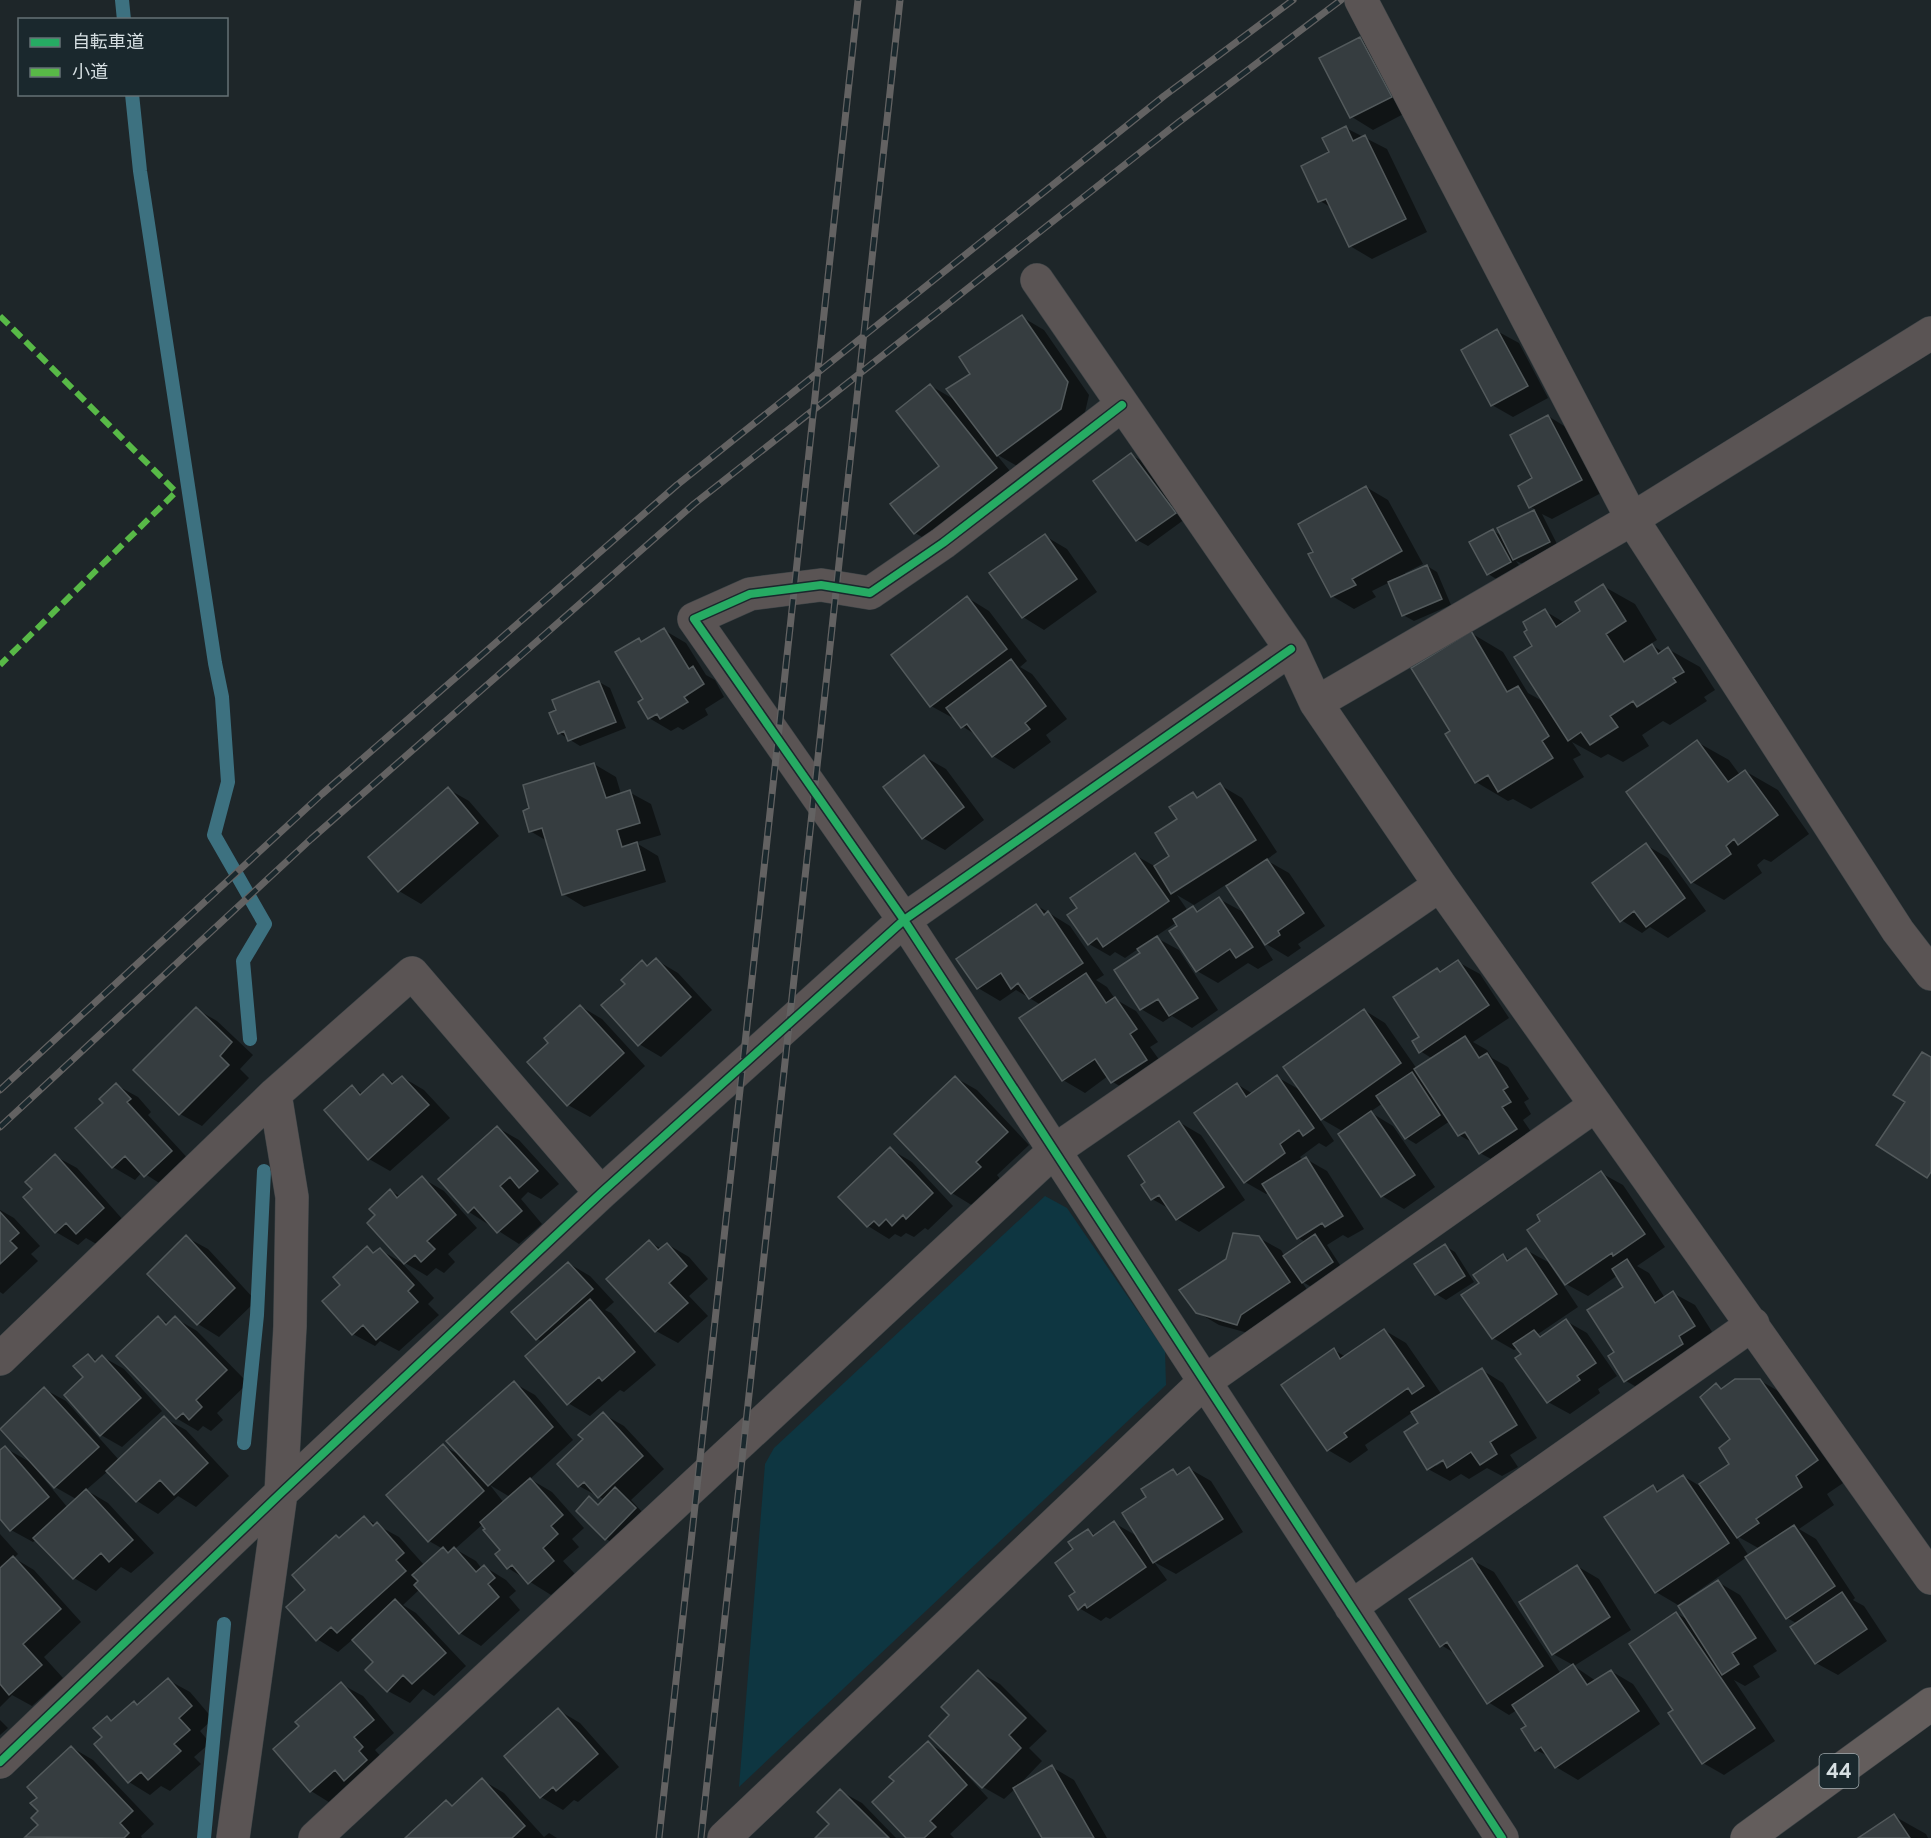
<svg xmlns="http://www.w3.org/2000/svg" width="1931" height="1838" viewBox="0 0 1931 1838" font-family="Overpass,'Noto Sans JP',sans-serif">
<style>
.green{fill:#0e3641}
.shadow{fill:#0007;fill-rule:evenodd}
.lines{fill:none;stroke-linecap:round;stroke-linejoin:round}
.stream{stroke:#3d7180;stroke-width:14}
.building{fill:#363d40;stroke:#535a5c;stroke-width:1.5}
.minor-casing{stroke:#3c4346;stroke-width:34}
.major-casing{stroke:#3c4346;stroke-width:34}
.minor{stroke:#5a5454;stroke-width:33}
.major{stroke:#635d5c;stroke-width:33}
.rail-casing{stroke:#636262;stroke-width:7}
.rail{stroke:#1a282d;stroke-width:4.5;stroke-dasharray:14;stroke-linecap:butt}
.quiet{stroke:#58b947;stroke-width:6;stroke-dasharray:12 6;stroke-linecap:butt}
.cycleway-casing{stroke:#1a282d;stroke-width:11}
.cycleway{stroke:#26ab63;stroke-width:8}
.labels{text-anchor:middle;stroke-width:4.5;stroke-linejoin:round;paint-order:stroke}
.shield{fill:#1a282d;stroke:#9ea8ac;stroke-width:1.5}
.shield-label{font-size:20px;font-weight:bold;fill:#d6dfe2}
</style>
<rect width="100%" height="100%" fill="#1e2629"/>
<path class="green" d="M1045,1196L1067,1208L1165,1351L1166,1385L739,1787L765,1464L774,1448Z"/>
<path class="shadow" d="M1360,39L1382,51L1413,109L1373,130L1352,117Z
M1346,128L1387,149L1427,232L1372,259L1350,246L1332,208L1320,201L1331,153Z
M1022,317L1044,330L1089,395L1083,421L1019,467L996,454L1018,481L936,545L915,533L941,466L931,386L957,401Z
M1497,331L1519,343L1548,398L1513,417L1492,405Z
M1548,416L1569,429L1603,492L1552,519L1542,514L1559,548L1525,565L1516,561L1521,568L1498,580L1488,574L1493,531L1503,536L1499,528L1536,510L1531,507L1534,479Z
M1131,455L1142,461L1185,519L1148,546L1137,540L1095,481Z
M1366,487L1388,500L1423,564L1405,573L1406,575L1427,566L1437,572L1451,605L1414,621L1403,615L1390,582L1372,591L1376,597L1354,609L1332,596L1315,552Z
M1045,536L1067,549L1097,592L1044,630L1023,617Z
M1603,586L1635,604L1657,640L1650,644L1663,652L1668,649L1700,667L1715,690L1704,697L1707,701L1670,725L1663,721L1642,735L1649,746L1623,762L1608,754L1601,758L1572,742L1581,755L1573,759L1584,777L1531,809L1513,799L1508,801L1476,782L1452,731L1471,633L1503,652L1528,693L1546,703L1534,646L1545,611L1565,623L1582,612Z
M968,598L989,611L1027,661L1020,667L1032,674L1067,719L1046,735L1051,742L1014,769L993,756L976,735L962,726L955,717L953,718L931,706Z
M664,630L686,643L706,675L715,680L724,697L705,709L708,715L683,730L678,727L671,731L649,718L639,640L644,643Z
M599,682L610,688L626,728L580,746L559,733Z
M1697,742L1729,760L1740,775L1745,771L1778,790L1809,834L1771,862L1764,859L1757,865L1762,873L1724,900L1692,882Z
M925,757L946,769L984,820L945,850L923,838Z
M594,764L616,777L621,794L629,792L651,804L661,835L637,842L638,844L658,856L666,882L584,907L563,894L547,841L530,831Z
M1220,785L1242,798L1277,852L1266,860L1289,873L1325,926L1298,944L1301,948L1288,957L1261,941L1273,960L1258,969L1248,963L1218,983L1197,971L1177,922L1155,937L1179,950L1218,1010L1192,1028L1172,1016L1163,1022L1141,1009L1142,954L1138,949L1125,958L1115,952L1110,956L1089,944L1135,855L1156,867L1171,857L1179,819L1193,794L1200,798ZM1227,884L1247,914L1219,899L1200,912L1193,908L1188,911L1177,895L1194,905Z
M448,789L469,801L499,836L421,904L399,891L370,857Z
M1646,845L1668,858L1706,911L1668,938L1650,927L1642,933L1621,920Z
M1036,905L1070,926L1104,975L1096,980L1107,987L1115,999L1136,1011L1158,1042L1150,1047L1168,1072L1134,1095L1113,1082L1108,1076L1085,1093L1063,1080L1021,1018L1041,1005L1016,990L1000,1001L978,988L958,959Z
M656,960L678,973L712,1010L661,1057L639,1044L627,984L643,962L650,966Z
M1458,962L1480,974L1509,1018L1473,1042L1487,1050L1492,1058L1508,1067L1529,1099L1524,1102L1531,1114L1523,1120L1538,1142L1502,1165L1480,1153L1475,1144L1459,1135L1450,1121L1416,1144L1406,1138L1383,1103L1370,1112L1393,1126L1435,1187L1404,1209L1382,1196L1340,1134L1344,1132L1318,1117L1334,1141L1326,1147L1319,1143L1300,1157L1303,1161L1306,1159L1327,1171L1364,1229L1348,1238L1343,1235L1327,1245L1342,1268L1313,1288L1301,1281L1311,1295L1259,1336L1219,1325L1197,1312L1259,1238L1281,1250L1285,1257L1306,1242L1298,1238L1269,1192L1266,1194L1245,1182L1237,1084L1253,1094L1277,1077L1302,1091L1364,1010L1385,1023L1417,1069L1433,1059L1420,1051L1421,1037L1438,969L1443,972Z
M580,1006L602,1019L645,1066L590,1117L568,1105Z
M196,1009L217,1021L253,1055L240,1069L249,1078L202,1126L180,1114L136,1070Z
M383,1076L395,1083L402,1077L424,1090L450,1118L390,1171L369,1159L352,1087L363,1094Z
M956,1078L977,1090L1029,1145L997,1175L1001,1180L973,1206L952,1193Z
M116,1085L138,1097L151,1112L148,1115L193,1164L167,1188L142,1172L135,1180L113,1167L77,1128L105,1103Z
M1179,1122L1201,1135L1245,1200L1199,1232L1177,1219L1170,1209L1152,1199L1147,1182Z
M498,1128L519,1140L559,1184L541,1199L528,1192L521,1199L542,1224L519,1244L469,1212Z
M890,1149L912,1162L953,1206L928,1230L925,1228L914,1237L906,1233L901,1237L895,1234L889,1239L868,1226Z
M55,1156L77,1168L124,1221L98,1245L86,1238L78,1245L56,1232L25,1197L34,1189Z
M1601,1173L1623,1185L1665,1247L1637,1266L1649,1273L1665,1298L1673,1293L1695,1305L1716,1338L1647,1393L1626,1381L1616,1353L1625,1287L1618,1275L1588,1296L1566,1284Z
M422,1178L444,1191L477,1228L448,1254L455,1262L444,1273L436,1268L427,1276L405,1263L369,1223L377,1216L391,1191L401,1197Z
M0,1210L14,1218L40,1246L31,1254L38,1261L3,1294L0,1292Z
M186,1237L208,1249L256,1301L219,1337L198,1324L149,1274Z
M649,1242L662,1249L667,1244L689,1257L708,1279L689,1296L708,1316L678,1343L656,1331Z
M1445,1246L1455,1252L1474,1282L1446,1300L1436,1294Z
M367,1248L375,1253L380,1250L401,1262L434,1298L428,1304L439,1315L399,1351L380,1341L375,1346L353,1334L342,1285Z
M1526,1250L1548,1262L1578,1307L1538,1334L1543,1337L1566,1321L1587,1333L1617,1376L1598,1389L1600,1393L1570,1414L1548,1402L1518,1348L1514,1350L1493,1338L1481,1283L1503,1256L1511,1260Z
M568,1263L590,1276L614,1302L605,1310L611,1313L656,1365L624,1392L620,1390L590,1416L568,1403L543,1342L537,1339L513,1312Z
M158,1318L169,1324L175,1318L197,1331L248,1383L217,1413L223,1420L211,1431L203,1426L198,1431L176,1418Z
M1384,1330L1406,1343L1442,1395L1482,1370L1503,1383L1537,1438L1510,1455L1518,1467L1502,1476L1487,1468L1469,1479L1461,1474L1450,1481L1428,1469L1420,1423L1413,1412L1365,1445L1368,1450L1350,1463L1328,1450L1334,1350L1346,1357ZM1450,1458L1436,1466V1462Z
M88,1356L98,1361L103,1357L124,1369L162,1411L122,1447L101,1435L85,1377Z
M1759,1380L1792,1399L1849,1479L1827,1494L1834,1505L1799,1529L1816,1539L1855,1598L1853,1600L1864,1606L1887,1641L1838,1675L1816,1663L1798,1624L1787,1618L1747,1557L1678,1605L1656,1592L1653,1487L1661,1491L1683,1476L1700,1486L1731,1464L1732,1440L1716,1385L1723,1389ZM1735,1535L1760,1549L1749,1556Z
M514,1383L535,1395L573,1440L530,1479L552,1492L584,1528L572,1539L579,1547L563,1561L575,1574L551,1595L508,1568L497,1555L502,1550L483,1524L455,1549L476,1561L482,1569L485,1567L506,1580L516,1591L509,1597L520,1610L481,1646L460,1633L420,1589L403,1605L416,1613L466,1666L434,1696L423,1689L410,1703L388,1691L375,1662L359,1644L352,1640L338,1652L317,1639L307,1590L340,1539L364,1518L399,1537L425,1566L443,1549L429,1541L443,1446L462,1456ZM490,1485L510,1497L504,1503Z
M44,1389L66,1401L119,1460L164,1418L186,1430L229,1476L196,1507L178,1496L158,1514L137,1501L108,1471L86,1490L108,1503L154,1553L131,1573L121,1567L96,1591L74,1578L37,1539L33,1542L11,1530L0,1518V1452L5,1448L30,1462L68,1508L76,1499L55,1487Z
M603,1414L624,1426L664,1469L631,1500L645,1515L616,1545L606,1539L589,1498L600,1505L605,1500L579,1486L585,1439Z
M1190,1469L1211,1481L1243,1532L1176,1574L1154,1562L1167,1580L1110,1619L1106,1617L1101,1621L1079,1608L1075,1550L1088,1531L1096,1535L1114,1523L1139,1537L1148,1498L1173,1471L1180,1475Z
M0,1534L18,1554L14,1558L34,1570L81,1622L44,1657L63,1678L32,1706L12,1695L0,1707Z
M1472,1560L1494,1572L1561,1674L1573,1665L1553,1654L1577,1566L1599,1579L1631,1630L1574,1666L1596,1681L1611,1671L1633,1684L1660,1724L1578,1780L1556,1767L1550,1757L1536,1750L1528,1726L1517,1710L1509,1715L1488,1702L1456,1654L1441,1645Z
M1718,1582L1740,1595L1777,1651L1753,1666L1760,1677L1745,1686L1734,1680L1775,1741L1724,1775L1703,1763L1675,1710L1676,1613L1690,1621Z
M978,1672L1000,1684L1047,1731L1029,1748L1042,1761L1018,1786L1052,1767L1074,1780L1107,1838H1043L1015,1789L1004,1799L983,1787L967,1771L965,1773L988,1798L950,1834L954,1838H908L896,1781L928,1743L950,1756L952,1715Z
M168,1680L190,1692L213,1719L200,1731L210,1743L194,1757L201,1764L170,1791L161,1786L150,1795L129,1782L104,1737L107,1718L113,1721L134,1703L138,1706Z
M341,1684L363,1696L394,1733L375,1750L384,1760L332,1804L311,1791L301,1726Z
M558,1710L580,1723L619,1767L578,1802L574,1800L563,1810L541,1797L506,1756Z
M0,1720L8,1728L0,1735Z
M71,1747L93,1760L154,1824L141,1836L142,1838L27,1837L40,1825L39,1798Z
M482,1780L504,1793L544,1837L549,1833L557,1838H407L446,1802L454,1806Z
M840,1791L862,1803L896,1838H817L831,1824Z
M1894,1816L1926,1834L1928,1838H1861Z"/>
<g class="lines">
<path class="stream" d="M122,0L124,20
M132,94L140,171L215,663L222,697L228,782L214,835L265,924L243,961L250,1039
M244,1443L257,1315L264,1171
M204,1838L224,1624"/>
</g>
<path class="building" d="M1360,37L1392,97L1350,118L1319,58Z
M1346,126L1353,141L1365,135L1406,219L1349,247L1326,199L1318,202L1301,166L1329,152L1322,138Z
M1022,315L1068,382L1061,409L997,456L946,389L970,374L959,357Z
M1497,329L1528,386L1491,406L1461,350Z
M930,384L997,468L914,534L890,504L939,466L896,411Z
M1548,415L1582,480L1529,508L1518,486L1532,478L1510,435Z
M1131,453L1176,513L1136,541L1093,481Z
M1366,486L1402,551L1352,579L1356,585L1331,597L1308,554L1313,552L1298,524Z
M1534,510L1550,542L1513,560L1497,528Z
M1493,529L1511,562L1487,575L1469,542Z
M1045,534L1077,579L1022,618L989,573Z
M1427,565L1442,599L1402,616L1388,582Z
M1603,584L1626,621L1606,634L1624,662L1652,644L1658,654L1668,647L1684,672L1673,678L1676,682L1637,707L1633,701L1610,716L1618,727L1590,745L1581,732L1568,741L1514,657L1532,646L1524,632L1527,630L1523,622L1545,609L1556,627L1580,611L1575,602Z
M967,596L1007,649L930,707L891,655Z
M664,628L689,669L693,666L704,684L684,697L688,702L660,719L657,714L648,719L638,702L643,699L615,652L639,638L641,642Z
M1471,631L1507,692L1518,686L1549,736L1542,741L1553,758L1498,792L1488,775L1475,783L1445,734L1450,731L1411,668Z
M1011,659L1046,706L1025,723L1030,729L992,757L967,724L961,728L946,708Z
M599,681L616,722L568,741L564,731L558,734L549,713L556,710L552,700Z
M1697,740L1728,782L1745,770L1778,815L1738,845L1734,839L1726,846L1731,854L1691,883L1626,792Z
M924,755L964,807L922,839L883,787Z
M594,763L606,798L630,790L640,823L617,830L622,847L637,842L645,870L562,895L542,828L529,832L523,811L529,808L523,785Z
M1220,783L1256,840L1171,894L1154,866L1169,856L1155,833L1177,819L1169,807L1193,792L1197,798Z
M448,787L478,823L398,892L368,857Z
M1646,843L1685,898L1646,927L1634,911L1620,922L1592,883Z
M1135,853L1169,901L1103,947L1097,938L1088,945L1067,915L1077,908L1070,898Z
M1267,859L1304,913L1278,931L1280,935L1265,945L1226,886Z
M1219,897L1253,947L1236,958L1230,949L1196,972L1169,931L1177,926L1173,919L1193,906L1197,912Z
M1036,904L1044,915L1048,911L1083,963L1029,999L1018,983L1011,989L1001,973L977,989L956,959Z
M1157,936L1198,998L1169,1016L1158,999L1140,1010L1114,970L1140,953L1137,949Z
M656,958L691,997L638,1046L601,1005L625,984L621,980L642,960L647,966Z
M1458,960L1489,1005L1419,1053L1412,1041L1419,1037L1393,997L1437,968L1440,972Z
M1086,973L1106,1003L1115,997L1137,1029L1130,1034L1147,1060L1111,1083L1095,1059L1062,1081L1019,1018Z
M580,1005L624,1053L567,1106L527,1062L548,1043L544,1038Z
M196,1007L232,1042L220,1056L229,1065L179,1115L133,1070Z
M1364,1009L1401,1063L1321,1120L1283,1067Z
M1465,1036L1479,1058L1487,1053L1508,1087L1503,1090L1511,1102L1502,1107L1517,1129L1479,1154L1465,1132L1458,1136L1414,1069Z
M1922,1052L1931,1057V1172L1927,1178L1876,1145L1905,1102L1893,1095Z
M1412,1072L1440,1115L1405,1139L1376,1096Z
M383,1074L392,1084L402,1076L429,1105L368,1160L324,1110L352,1085L360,1095Z
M1277,1075L1314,1128L1303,1136L1299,1130L1280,1144L1285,1153L1244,1183L1194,1113L1237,1083L1246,1097Z
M955,1076L1008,1132L976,1162L981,1167L951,1194L894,1134Z
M116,1083L131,1099L127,1102L172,1151L144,1177L125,1156L112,1168L75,1128L103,1103L99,1099Z
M1371,1111L1415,1175L1381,1197L1338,1134Z
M1179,1121L1224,1187L1176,1220L1159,1195L1151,1200L1141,1185L1145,1182L1128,1156Z
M497,1126L538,1171L519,1188L510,1177L500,1186L522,1211L497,1233L474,1207L468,1213L438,1179Z
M890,1147L933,1193L906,1219L903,1215L892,1226L886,1219L879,1226L874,1221L867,1227L838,1197Z
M55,1154L104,1208L76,1234L66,1223L55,1233L23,1197L32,1189L25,1182Z
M1306,1157L1343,1216L1325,1227L1322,1223L1297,1239L1262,1184Z
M1601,1171L1645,1234L1613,1256L1612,1253L1565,1285L1527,1230L1540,1221L1537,1215Z
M422,1176L456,1215L427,1241L435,1249L421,1262L415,1255L404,1264L367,1223L375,1215L369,1209L390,1189L397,1198Z
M0,1212L19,1233L10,1241L17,1248L0,1264Z
M1233,1233L1259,1236L1290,1282L1241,1315L1237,1325L1196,1313L1179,1290L1226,1259Z
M1315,1234L1333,1262L1302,1283L1283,1256Z
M186,1235L235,1288L197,1325L147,1274Z
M649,1240L658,1250L667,1243L687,1266L669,1283L688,1303L655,1332L606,1279Z
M1445,1244L1465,1276L1435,1295L1414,1264Z
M367,1246L373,1253L380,1248L414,1285L408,1291L418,1302L376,1340L363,1325L352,1335L322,1301L340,1285L333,1277Z
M1526,1248L1557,1294L1492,1339L1461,1295L1479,1283L1473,1275L1503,1254L1507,1261Z
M1627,1259L1655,1303L1673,1291L1695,1326L1679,1336L1683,1344L1624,1382L1608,1356L1614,1352L1587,1310L1623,1287L1612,1269Z
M568,1262L593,1289L536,1340L511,1312Z
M590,1299L635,1352L602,1381L599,1377L567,1405L525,1356Z
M158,1316L166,1325L175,1316L227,1370L196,1400L202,1407L189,1420L183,1413L176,1419L116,1356Z
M1566,1319L1596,1363L1577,1376L1580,1380L1547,1403L1515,1358L1521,1354L1513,1344L1534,1330L1540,1337Z
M1384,1329L1424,1386L1412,1394L1408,1388L1344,1433L1347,1437L1327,1451L1281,1385L1334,1348L1340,1359Z
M88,1354L95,1362L102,1355L141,1398L100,1436L64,1395L83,1377L73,1366Z
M1482,1368L1517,1425L1490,1442L1497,1454L1480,1465L1471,1452L1447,1468L1443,1460L1427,1470L1404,1432L1418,1423L1411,1412Z
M1735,1379H1760L1818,1460L1796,1476L1802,1487L1756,1519L1759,1523L1737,1538L1699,1484L1729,1464L1719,1448L1730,1439L1700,1397L1716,1383L1721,1389Z
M514,1381L553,1427L488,1486L446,1441Z
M44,1387L99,1447L54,1488L0,1429Z
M603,1412L643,1456L598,1498L584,1482L578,1487L557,1464L583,1439L578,1435Z
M164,1416L208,1463L174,1495L160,1480L136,1502L106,1471Z
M443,1444L484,1491L428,1542L386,1495Z
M5,1446L49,1497L10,1531L0,1519V1450Z
M1189,1467L1223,1519L1153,1563L1122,1513L1146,1497L1141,1489L1173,1469L1177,1475Z
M1683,1475L1729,1543L1655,1593L1604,1517L1653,1485L1657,1492Z
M530,1478L563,1515L551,1526L558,1534L543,1548L554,1561L528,1584L512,1565L507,1569L495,1554L500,1550L483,1530L485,1529L480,1522Z
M615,1487L636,1508L605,1540L576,1511L589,1496L598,1505Z
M86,1489L133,1540L109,1562L101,1553L73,1579L33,1538Z
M364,1516L373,1526L377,1522L404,1553L396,1560L406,1571L337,1633L331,1627L316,1641L286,1607L305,1590L292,1575L336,1535L339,1538Z
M1114,1521L1146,1567L1087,1608L1085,1604L1078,1610L1069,1596L1075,1592L1055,1563L1073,1549L1068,1542L1088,1529L1093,1536Z
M1794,1525L1835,1586L1786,1619L1745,1557Z
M443,1547L448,1553L454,1547L476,1572L484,1565L495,1578L488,1584L499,1597L459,1634L414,1585L418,1581L412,1575Z
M13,1556L61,1609L23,1644L42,1665L9,1695L0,1684V1568Z
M1472,1558L1543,1666L1487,1704L1447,1642L1440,1647L1409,1599Z
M1577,1565L1610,1617L1552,1655L1519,1602Z
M1718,1580L1756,1638L1732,1653L1739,1664L1722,1675L1678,1606Z
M1842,1592L1867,1629L1815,1664L1790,1627Z
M395,1599L446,1653L412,1684L403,1675L387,1692L365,1670L373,1662L352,1640Z
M1676,1612L1755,1728L1702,1764L1668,1713L1673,1710L1629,1644Z
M1573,1664L1587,1685L1611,1670L1639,1711L1555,1768L1541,1747L1535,1751L1521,1729L1526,1726L1512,1705Z
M978,1670L1026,1718L1009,1735L1021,1748L982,1788L929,1736L949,1715L941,1707Z
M168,1678L192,1706L179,1718L190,1730L174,1744L181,1751L148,1780L141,1772L128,1783L94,1744L102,1737L93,1728L107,1716L111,1721L134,1701L137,1705Z
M341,1682L374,1720L354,1737L363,1747L359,1751L367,1760L344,1781L335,1770L310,1792L273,1749L299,1726L295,1722Z
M558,1708L598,1754L556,1791L553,1787L540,1798L504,1756Z
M928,1741L967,1785L930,1821L936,1827L924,1838H906L872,1802L894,1781L889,1777Z
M71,1746L133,1811L120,1823L129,1833L124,1838L25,1837L38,1825L31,1818L38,1811L30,1803L37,1798L27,1787Z
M1052,1765L1094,1838H1042L1013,1788Z
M482,1778L525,1826L512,1838H405L446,1800L452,1806Z
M840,1789L889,1838H815L829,1824L817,1812Z
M1894,1814L1910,1838H1858Z"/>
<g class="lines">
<g class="minor-casing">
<path id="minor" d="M1037,280L1291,649L1316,703L1632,519L1361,0
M1931,333L1632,519L1898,931L1931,974
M1122,405L943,543L870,593L821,585L750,594L694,619L904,920L1502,1838
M1316,703L1440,885L1931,1578
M0,1359L275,1094
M1351,1607L1753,1324
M0,1762L281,1493L601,1193L904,920L1291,649
M233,1838L281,1493L290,1326L292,1197L275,1094L412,973L601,1193
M315,1838L1054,1151L1440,885
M724,1838L1204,1382L1596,1105"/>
</g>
<g class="major-casing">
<path id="major" d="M1747,1838L1931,1704"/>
</g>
<use href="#minor" class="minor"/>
<use href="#major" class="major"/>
<g class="rail-casing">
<path id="rail" d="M0,1090L322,794L677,485L1164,96L1293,0
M0,1127L311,839L694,504L1179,122L1341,0
M659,1838L858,0
M701,1838L900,0"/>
</g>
<use href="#rail" class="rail"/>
<path class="quiet" d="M0,316L176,492L0,665"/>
<g class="cycleway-casing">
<path id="cycleway" d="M1122,405L943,543L870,593L821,585L750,594L694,619L904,920L1502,1838
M0,1762L281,1493L601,1193L904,920L1291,649"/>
</g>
<use href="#cycleway" class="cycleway"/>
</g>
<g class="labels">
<rect class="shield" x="1819.5" y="1754" width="39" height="34" rx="4.5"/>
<g class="shield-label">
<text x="1839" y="1778">44</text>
</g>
</g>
<rect x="18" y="18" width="210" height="78" fill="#1a282d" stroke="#657175" stroke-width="1.5"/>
<rect x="30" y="38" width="30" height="9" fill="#26ab63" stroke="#657175" stroke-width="1.5"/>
<text x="72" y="48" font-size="18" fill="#d6dfe2">自転車道</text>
<rect x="30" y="68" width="30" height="9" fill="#58b947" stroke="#657175" stroke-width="1.5"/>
<text x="72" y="78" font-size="18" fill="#d6dfe2">小道</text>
</svg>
